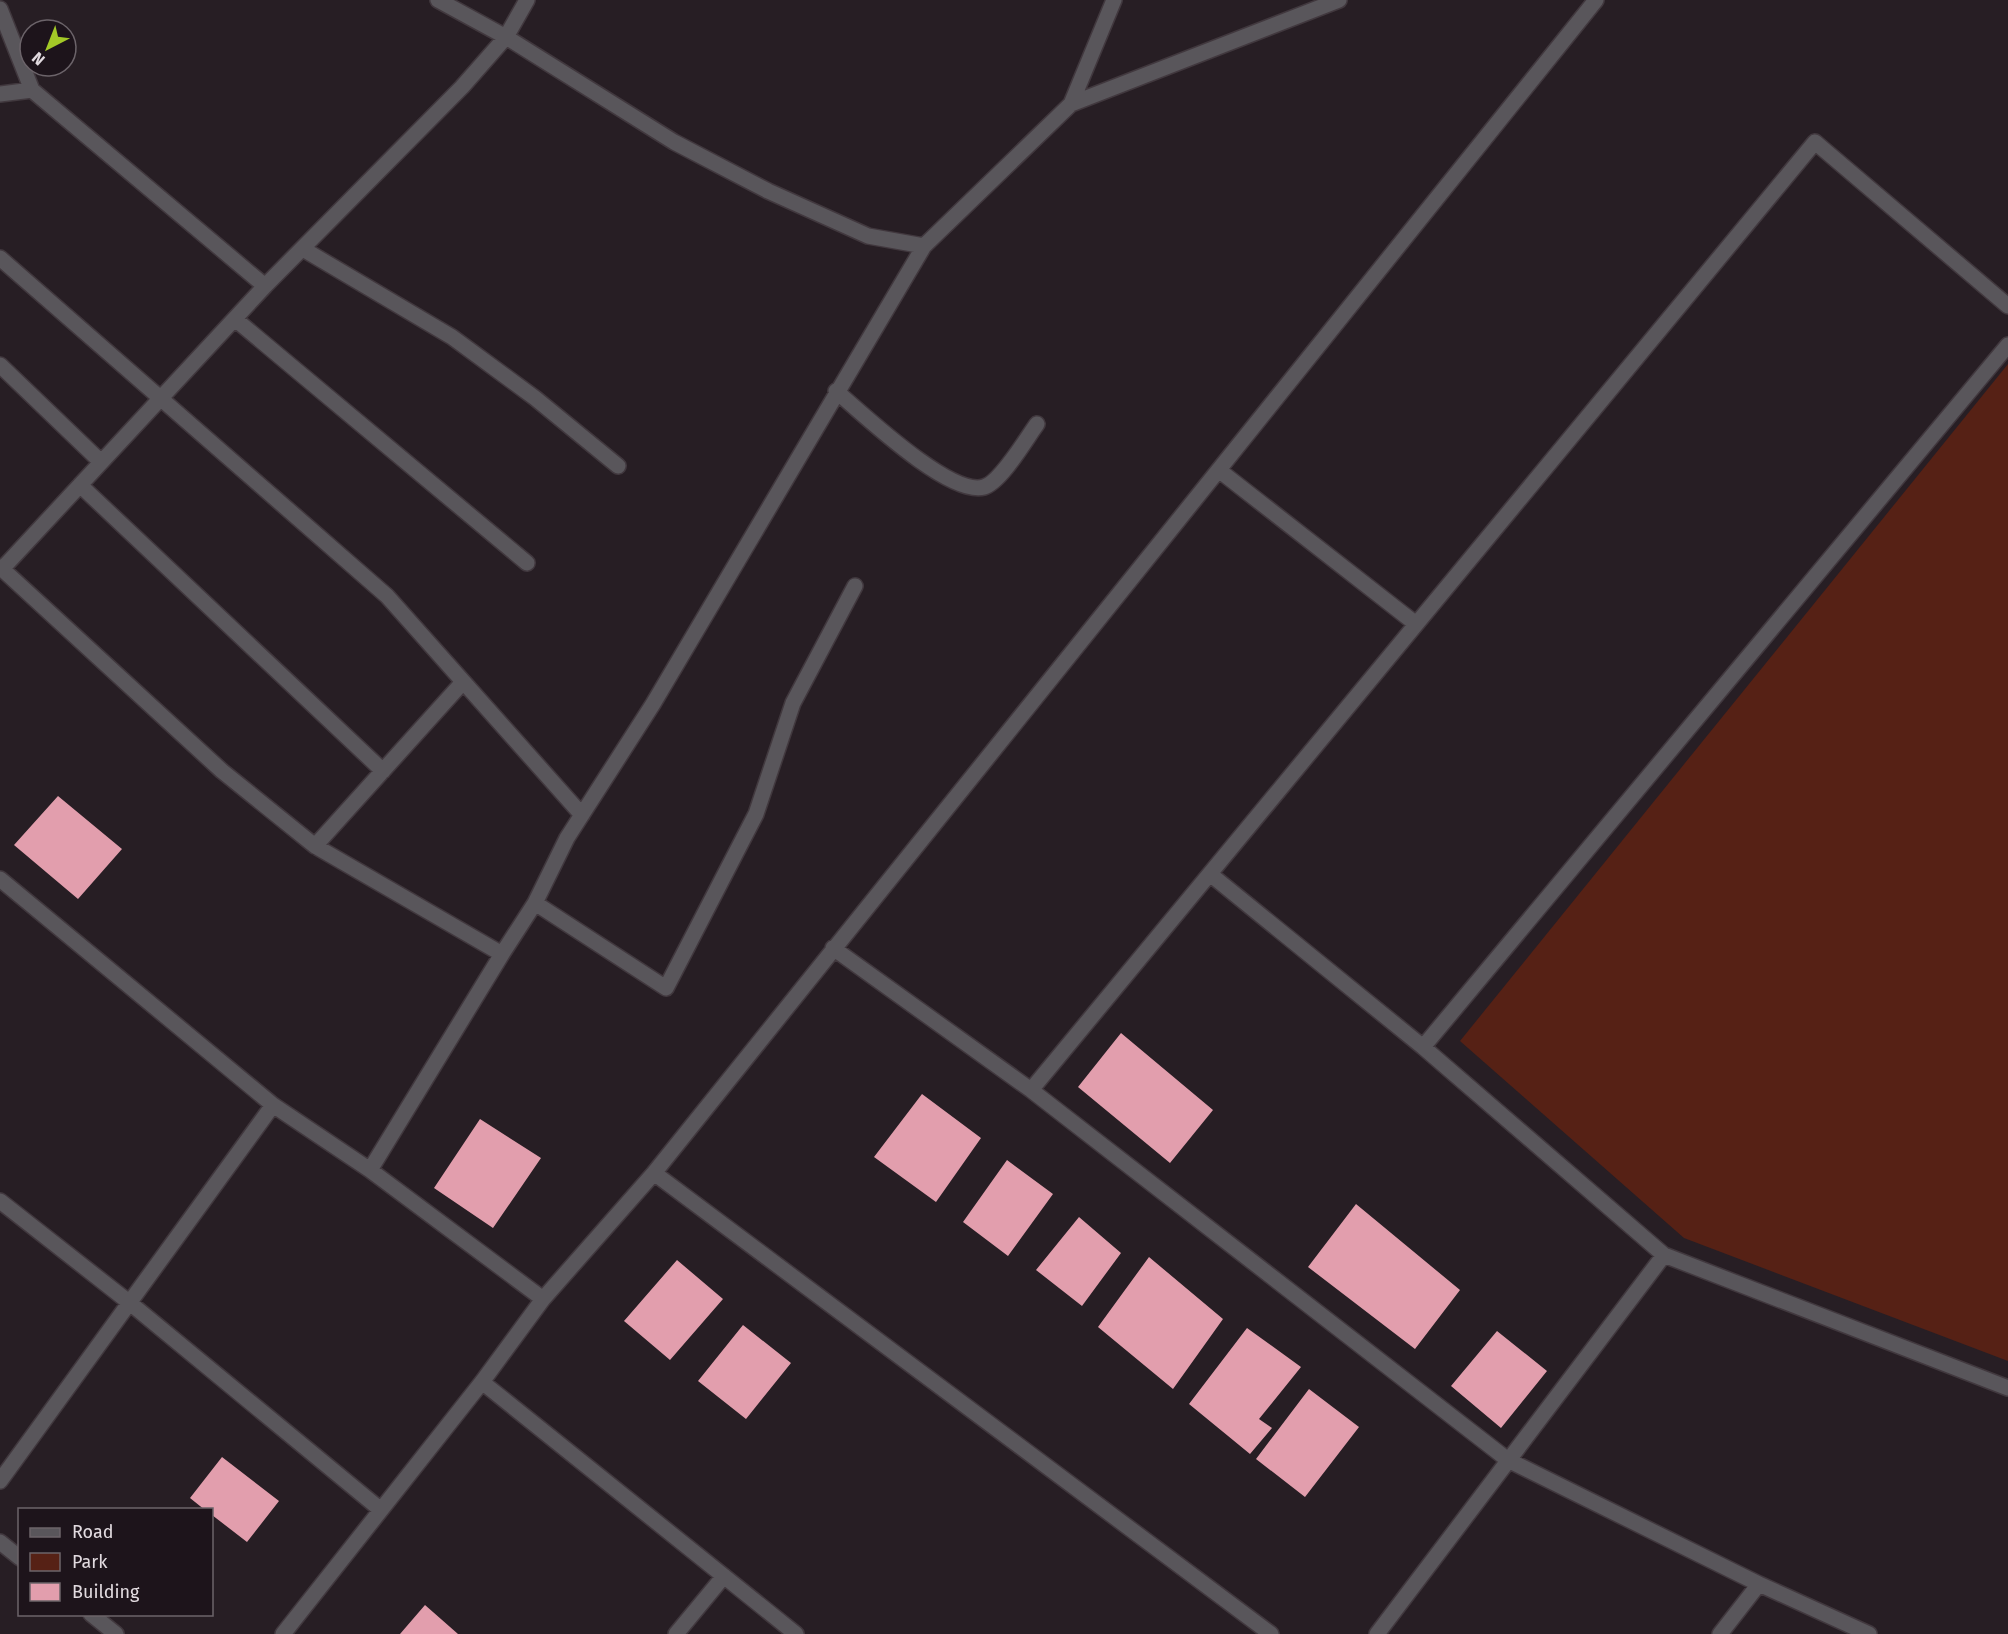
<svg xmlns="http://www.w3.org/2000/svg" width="2008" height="1634" viewBox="0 0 2008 1634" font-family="'Fira Sans',sans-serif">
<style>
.green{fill:#562115}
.building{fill:#e29ead}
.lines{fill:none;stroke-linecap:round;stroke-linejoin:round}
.minor-casing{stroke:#41383e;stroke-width:18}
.minor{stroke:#59565b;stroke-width:15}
</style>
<rect width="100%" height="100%" fill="#271e24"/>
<path class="green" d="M2008,364V1361L1684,1238L1460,1041Z"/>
<path class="building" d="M58,796L122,849L78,899L14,845Z
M1121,1033L1213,1110L1170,1163L1078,1087Z
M922,1094L981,1138L936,1202L874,1157Z
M480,1119L541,1158L493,1228L434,1188Z
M1007,1160L1053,1194L1008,1256L963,1222Z
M1356,1204L1460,1290L1415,1349L1308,1267Z
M1079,1217L1121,1253L1082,1306L1036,1270Z
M1149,1257L1223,1319L1173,1389L1098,1327Z
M677,1260L723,1299L670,1360L624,1321Z
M743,1325L791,1363L746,1419L698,1381Z
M1247,1328L1301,1367L1259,1419L1272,1428L1250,1454L1189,1404Z
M1497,1331L1547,1371L1501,1428L1451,1386Z
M1309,1389L1359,1427L1305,1497L1256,1459Z
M222,1457L279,1501L247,1542L212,1515V1510H205L190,1498Z
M425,1605L458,1634H400Z"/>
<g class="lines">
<g class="minor-casing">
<path id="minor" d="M438,0L506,37L674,142L768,191L868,236L924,246L1071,104L1339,0
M0,9L32,90
M0,94L32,90L265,286
M1071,104L1114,0
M303,249L452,337L535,398L618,466
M0,258L387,596L582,815
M235,319L527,563
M0,365L101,462
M836,391C863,414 950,497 984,487C1001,482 1026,439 1037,424
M1220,471L1416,624
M80,485L383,771
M0,567L222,771L315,846L502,954L370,1170
M2,569L265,286L462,87L506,37L527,0
M315,846L463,682
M1210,874L1423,1047L1664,1255L2008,1388
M0,879L273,1105L370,1170L543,1299
M535,903L666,988L756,814L793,703L855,586
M833,948L1031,1090L1508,1460L1759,1584L1869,1634
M502,954L535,903L567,838L653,704L924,246
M1423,1047L2008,345
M1031,1090L1815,142L2008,306
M654,1173L1271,1634
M0,1201L130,1303L381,1510
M482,1382L796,1634
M0,1481L273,1105
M0,1542L20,1558
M91,1614L116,1634
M283,1634L482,1382L543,1299L654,1173L1596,0
M676,1634L724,1576
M1377,1634L1664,1255
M1720,1634L1759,1584"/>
</g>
<use href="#minor" class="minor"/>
</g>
<rect x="18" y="1508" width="195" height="108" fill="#1d141b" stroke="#6c646a" stroke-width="1.5"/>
<rect x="30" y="1528" width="30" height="9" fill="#59565b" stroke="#6c646a" stroke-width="1.5"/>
<text x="72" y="1538" font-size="18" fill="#e2dbe0">Road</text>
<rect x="30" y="1553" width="30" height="18" fill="#562115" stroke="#6c646a" stroke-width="1.5"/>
<text x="72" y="1568" font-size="18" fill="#e2dbe0">Park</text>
<rect x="30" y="1583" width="30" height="18" fill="#e29ead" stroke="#6c646a" stroke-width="1.5"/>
<text x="72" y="1598" font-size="18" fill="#e2dbe0">Building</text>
<g transform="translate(48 48) rotate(222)"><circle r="28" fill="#1d141b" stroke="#6c646a" stroke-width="1.5"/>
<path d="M0-4.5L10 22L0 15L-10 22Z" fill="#a3c927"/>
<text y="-9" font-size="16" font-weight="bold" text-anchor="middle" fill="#e2dbe0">N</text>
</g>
</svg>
